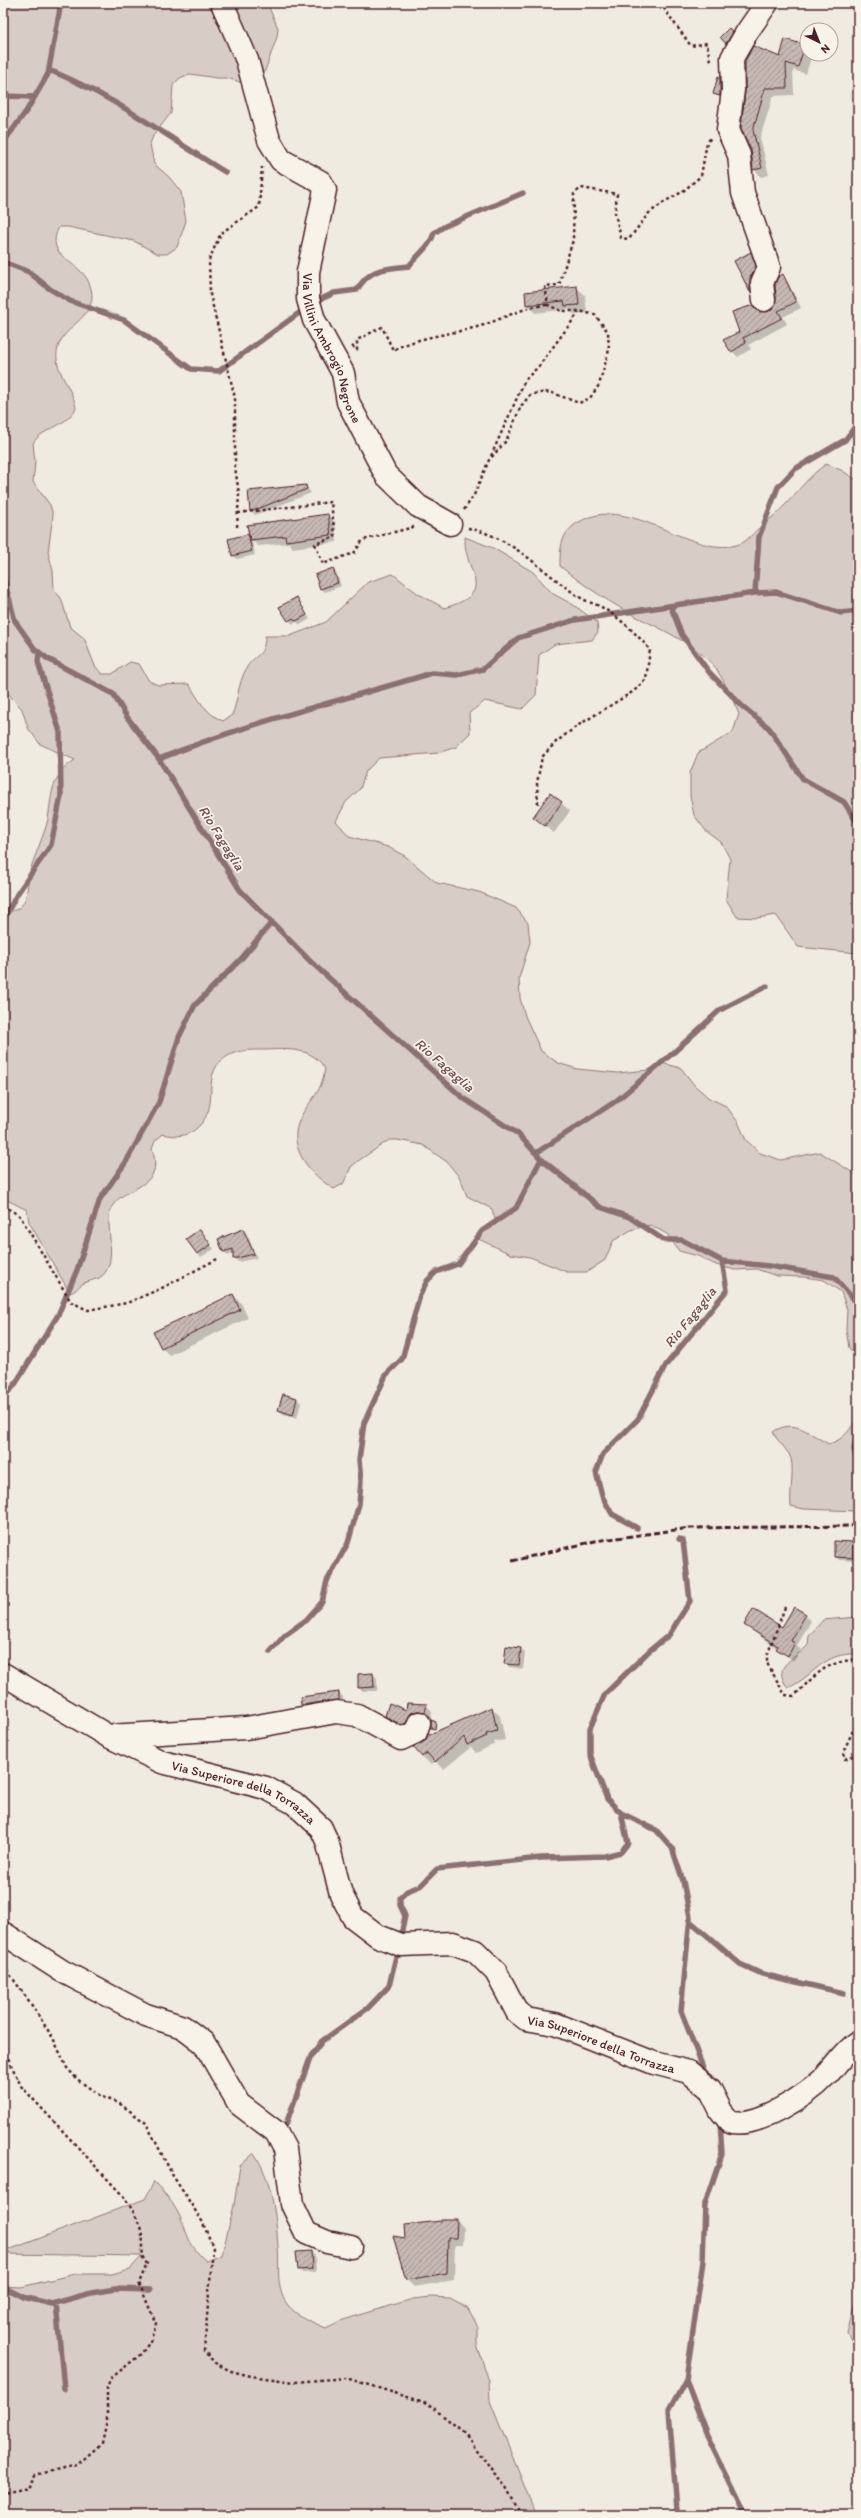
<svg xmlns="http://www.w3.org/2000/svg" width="861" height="2518" viewBox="0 0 861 2518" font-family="Itim,sans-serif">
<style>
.grass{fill:#d8cdc6;stroke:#917678}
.shadow{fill:#0003}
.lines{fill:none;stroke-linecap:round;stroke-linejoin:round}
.stream{stroke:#8b6f72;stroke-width:5.5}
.building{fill:url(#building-hatch);stroke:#4a1f2b}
.minor-casing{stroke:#4a1f2b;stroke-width:25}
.path{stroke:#4a1f2b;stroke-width:2.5;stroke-dasharray:3 3;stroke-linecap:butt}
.minor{stroke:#f7f3e8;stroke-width:22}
.rail{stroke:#4a1f2b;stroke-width:3;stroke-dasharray:6 3;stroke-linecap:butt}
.labels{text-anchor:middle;stroke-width:3.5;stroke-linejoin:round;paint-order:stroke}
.street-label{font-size:13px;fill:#4a1f2b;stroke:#f7f3e8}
.water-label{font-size:14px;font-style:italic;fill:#704e55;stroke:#f7f3e8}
</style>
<defs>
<pattern id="building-hatch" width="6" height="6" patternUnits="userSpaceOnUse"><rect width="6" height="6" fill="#c6b8b3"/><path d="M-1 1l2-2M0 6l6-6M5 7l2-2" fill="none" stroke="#a39592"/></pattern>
</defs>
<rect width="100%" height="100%" fill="#f0ebe0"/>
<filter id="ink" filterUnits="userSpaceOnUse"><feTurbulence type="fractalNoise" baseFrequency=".025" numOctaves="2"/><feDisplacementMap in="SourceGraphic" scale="8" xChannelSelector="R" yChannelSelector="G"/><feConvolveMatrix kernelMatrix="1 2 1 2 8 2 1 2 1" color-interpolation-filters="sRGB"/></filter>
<g filter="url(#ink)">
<path class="grass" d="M3,3H267L278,28L277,37L262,79L243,83L227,78H217L190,74L180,78L173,85L171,113L153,136L150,144L154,164L169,177L181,192L186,221L177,247L167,254H158L134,241L68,227H59C43,258 80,260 89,283C102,313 70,322 60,342C48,367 73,386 76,408C64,429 45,426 33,443L35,462L33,482L50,505L53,515L48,552L53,571L54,590L61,598L70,627L84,638L95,666L102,674H112L130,662L139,664L149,681L158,685L189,684C198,699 206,714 223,721L232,715C238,700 238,684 246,669C253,654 265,658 265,636H290L326,622L368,582L393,574L417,593L444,608C500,592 463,573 465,537L493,548L533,572L553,594L572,604L597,622L598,632L592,640L555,644L539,655L536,695L522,709L485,701L469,713L470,733L456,747L438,753L379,758L366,771L360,789L346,802L336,821L349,836L388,847L405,856L437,883L479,892L516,908L528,923L530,942L519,978L520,998L525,1016L541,1051L558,1063L577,1069L618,1073L648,1070L662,1063L681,1068L694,1085L709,1098L726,1106L738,1122L746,1140L760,1153L781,1160L820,1152L858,1176V1358L849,1348L846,1329L847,1310L841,1292L824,1280L804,1277L777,1276L756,1269L735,1270L716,1265L698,1256L679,1251L667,1234L650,1225L631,1230L613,1241L605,1260L587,1272H567L530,1257L511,1254L474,1237L492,1228L495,1219L492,1209L467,1196L460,1178L447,1162L423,1145L398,1140H389L358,1161L351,1167L343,1184L334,1189C312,1176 287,1149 299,1121C308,1100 321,1096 325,1069C313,1047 288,1049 266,1050C249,1050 233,1049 220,1062C202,1080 221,1106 197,1128C187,1137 176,1137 163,1134L155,1141L152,1149C167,1192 119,1184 110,1211C105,1228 120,1266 99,1278C94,1280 89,1281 84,1283C78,1286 77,1291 70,1293L29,1222L27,1210L3,1198V912C32,912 25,888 30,871C35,854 44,836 48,819C52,793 51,775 75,760L40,744L28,728L22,709L3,688Z
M826,464L841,470L858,481V953L798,947L776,915L757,918L737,917L726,899L730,859L721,842L706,831L694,815L690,796V773L698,753L733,732L739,714C732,700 726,683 717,670C703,649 662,629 639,618C612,604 584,586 560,566C560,547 561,532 579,522C631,491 694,563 742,543C748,540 753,533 758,529C765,523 773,517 779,511C796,495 807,477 826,464Z
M858,1416V1511L804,1509L791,1506C789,1492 796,1465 789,1454C784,1446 777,1441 773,1432C795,1417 810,1435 829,1444C845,1439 850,1430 858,1416Z
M858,1617V1654C822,1652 815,1676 788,1688C770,1665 795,1660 808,1645L809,1636L823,1620Z
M254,2153C272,2180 276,2215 278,2247C280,2267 275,2287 287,2304C297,2317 312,2322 326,2328L340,2321L413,2299L431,2297L450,2298L467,2307L477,2324V2345L489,2381L490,2401L536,2515H3V2286L21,2287L75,2274H112L130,2269L142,2256L3,2254V2252L145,2199L154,2182C163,2191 171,2200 177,2211C189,2233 185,2242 206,2261L222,2255L234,2205L240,2166Z
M858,2292V2357L847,2333Z"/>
<path class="shadow" d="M732,32L741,41L734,51L721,37Z
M805,46L807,54H812L806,74L793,70L794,95L773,96L760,138L769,175L761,177L754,169L751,150L742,128L780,58Z
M720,78L724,82L723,99L714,94Z
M750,254L759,271L754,294L736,261Z
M782,276L788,282L801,308L783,317L787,324L748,345L751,349L738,357L732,351L740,332L759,313L772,311Z
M576,287L585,295L587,313L574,314L569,309L535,313L527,304Z
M306,486L311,493L255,515L251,511Z
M328,515L335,522L337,542L293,548L289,543L258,546L252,541L255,555L237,559L233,555L248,535L251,538Z
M333,570L337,574L341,586L325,592L321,589Z
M297,599L310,619L300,625L297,622L293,624L289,620Z
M561,803L570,811L554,833L534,817Z
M200,1230L214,1249L201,1257L197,1254Z
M243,1230L247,1234L257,1258L238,1262L234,1258V1253L228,1256L224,1252L219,1240Z
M233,1295L241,1303L248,1318L169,1355L162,1348Z
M283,1395L297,1399L301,1403L297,1418L283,1414L279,1410Z
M853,1543L857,1547V1561L839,1560L835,1556Z
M805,1615L811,1621L797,1646L801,1650L794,1661L745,1625L783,1629Z
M521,1649L525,1653L523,1669L509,1667L505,1663Z
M373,1674L377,1678V1691H363L359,1687Z
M339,1693L343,1697V1704L306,1709L302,1705L301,1698Z
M426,1705L432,1711L431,1718L424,1717L408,1731L386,1716Z
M492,1708L500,1716L505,1740L494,1742L495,1744L476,1753L471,1747L444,1769L435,1761L431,1765L422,1756Z
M457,2220L464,2228L463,2245H455L454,2280L414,2287L407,2280L394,2237L406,2239Z
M311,2252L315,2256L316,2272L302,2273L299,2269Z"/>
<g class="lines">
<path class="stream" d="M49,70C112,95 168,137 225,172
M3,96L34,97
M3,143L27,110L48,74L61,3
M3,262L29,272L50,289L70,301L124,320L191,369L219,371L306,308
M313,303L334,293L357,290C370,267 386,269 409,266C418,254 430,247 434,233L445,226L523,193
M3,575L15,621L35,649L48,659L113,694L127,717L159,759L240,890L311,962L463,1098L518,1134L541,1159L600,1207L629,1217L664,1240H682L722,1261L727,1290L666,1365L638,1419L603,1454L596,1472L602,1496L612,1514L637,1528
M755,593L759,537L778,487L795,469L845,440L858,423
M671,607L682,635L709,672L742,706L769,728L803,779L844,802L858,824
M159,759C248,722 341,701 432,673L457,675L483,669L518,638L575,620L755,593L776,592L841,613L858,611
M3,921L17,894L51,845L61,796L60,732L38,662L39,652
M536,1153L616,1101L673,1053L720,1010L767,986
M722,1261L769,1266L834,1277L858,1304
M3,1397L14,1386L58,1315L77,1270L100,1199L126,1162L159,1102L179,1037L195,1005L241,959L272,922
M858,1428L854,1449L858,1466
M679,1539L683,1540L690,1601L669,1635L649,1651L605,1694L590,1728V1754L607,1799L621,1813L656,1830L672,1848L683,1881L690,1917L681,2011L707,2078
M270,1652L285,1635L306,1620L322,1602L327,1581L348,1543L359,1504L361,1481L359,1460L364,1423L386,1375L402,1359L420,1295L427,1281L436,1272L458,1264L482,1231L516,1208L541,1159
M689,1920L740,1964L762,1974L844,1993
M400,1940L405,1916L400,1905V1898L407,1891L420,1886L437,1869L541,1858L605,1856L621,1852L628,1843L621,1813
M720,2122L722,2154L705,2204L703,2261L686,2380L707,2435L746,2515
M286,2124L311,2056L322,2041L368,2008L389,1986L398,1948
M3,2287L23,2297L52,2304L91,2293L115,2289L150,2290
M56,2303L64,2389
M675,2515L677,2510L669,2411L686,2380"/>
</g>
<path class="building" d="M729,28L733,32L726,44L720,37Z
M785,39L805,45L798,67L786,63L787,88H765L753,130L762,168L753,170L751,150L741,128L745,91V61L753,46L780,57Z
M718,76L720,77V96L713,94Z
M751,252L756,266L750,278V292L734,261Z
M783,274L796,302L778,311L782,318L743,338L746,343L731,352L723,340L739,332L732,312L753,305L759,312L772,310L776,299L775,285L778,277Z
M577,286L579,305L565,306L564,301L526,305L525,292Z
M306,485L307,489L250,512L248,491Z
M328,514L331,535L286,541L285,536L250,540L247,525Z
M248,534L252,551L232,556L228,539Z
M333,568L338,583L320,589L315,575Z
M297,597L307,615L296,621L293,618L288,621L279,607Z
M550,793L562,802L545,826L533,817Z
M200,1229L211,1245L197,1254L186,1239Z
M243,1229L254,1254L233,1259V1249L223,1252L218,1239Z
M233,1294L240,1310L161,1348L153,1332Z
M283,1394L297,1398L293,1415L278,1410Z
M834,1541L853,1542V1558L834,1557Z
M794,1607L806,1614L791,1641L795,1643L788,1656L776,1649L778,1646L744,1625L753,1609L782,1627Z
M506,1646L521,1648L519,1665L504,1664Z
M373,1673L374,1687L358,1688V1674Z
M339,1692V1700L301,1705L300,1697Z
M389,1703L406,1710L407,1703L427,1704L425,1712L417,1711L411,1713L406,1723L401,1725L385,1716Z
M492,1707L497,1731L486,1734L487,1736L467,1745L464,1737L435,1762L427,1753L422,1757L413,1747L425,1741L428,1735Z
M431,1720L436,1722L435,1729L431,1728Z
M441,2219H457L456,2238H448L447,2273L406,2280L393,2236L405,2238L404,2225L441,2221Z
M311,2251L312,2269L298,2270L296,2252Z"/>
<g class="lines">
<g class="minor-casing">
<g id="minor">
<path id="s1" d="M222,3L247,60L269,140L281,160L321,182L325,190L308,272V299L314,320L343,373L348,402L386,475L418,506L450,524"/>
<path d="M764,300L762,283L769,267L743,193L739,155L728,130L733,90L732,58L747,32L767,3"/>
<path id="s2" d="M3,1674L108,1736L162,1762L266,1788L294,1803L321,1828L327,1841L341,1894L353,1917L378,1936L401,1945L453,1943L475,1951L496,1972L517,2012L526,2019L555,2024L654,2063L689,2072L710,2089L721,2111L729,2121C755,2130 808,2095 826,2076C837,2064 845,2051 858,2042"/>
<path d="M109,1736L246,1728L336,1712L357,1715L401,1739L416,1732L419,1723"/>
<path d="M3,1933L62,1971L146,2015L183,2027L204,2043L239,2104L276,2132L285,2149L292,2204L306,2233L327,2242L351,2247"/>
</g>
</g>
<path class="path" d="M660,3L691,46L707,43L710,61
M352,346L357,350V340L382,327L393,350C418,337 446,335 473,328C499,322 521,306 548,305
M491,456L525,380L539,366L579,312
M464,510L474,495L489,460L506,441L521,406L531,394L550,392L579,403L590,398L599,385L609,350L608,332L595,315L580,311H562L548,305L545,286L559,285L573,240L574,194L581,188L617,194L615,213L621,238L629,239L649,213L664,202L682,192L701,176L707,142L711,138
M238,513L331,502L335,537L315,544L323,564L354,553L363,540L414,527
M237,527L239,494L235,467V398L210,294L209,260L221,233L259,207L262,167
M468,528C513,537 543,573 581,598C587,602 596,604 603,608C621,619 637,634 650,650L646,679L634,691L577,726L556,742L542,757L537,783L538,804
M3,1205L20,1216L71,1302L88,1310L127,1303L160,1289L219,1258
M785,1607L767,1656V1663L785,1695L794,1696C818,1673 823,1663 858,1659
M858,1720L844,1750L845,1759L858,1754
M3,1965L29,2001L53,2038L67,2068L77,2079L102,2097L119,2103L146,2123L173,2176L202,2221L213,2247L204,2351L215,2363L231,2371L251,2376L294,2382L346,2378L427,2403L466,2434L494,2474L506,2487L521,2515
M3,2035L7,2056L21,2086L124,2197C137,2216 146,2233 142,2256L147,2264L139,2283L156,2324L150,2342L141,2354L110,2379L107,2388V2420L102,2443L77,2465L35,2475L28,2488L3,2493"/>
<use href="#minor" class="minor"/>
<path class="rail" d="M512,1561L595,1541L690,1528L858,1526"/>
</g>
</g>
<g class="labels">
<g class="street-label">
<text dy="5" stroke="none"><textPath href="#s1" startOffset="388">Via Villini Ambrogio Negrone</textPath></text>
<text dy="5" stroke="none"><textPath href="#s2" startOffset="270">Via Superiore della Torrazza</textPath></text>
<text dy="5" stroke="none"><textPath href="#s2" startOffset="750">Via Superiore della Torrazza</textPath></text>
</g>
<g class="water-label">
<text transform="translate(222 838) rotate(58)" y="5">Rio Fagaglia</text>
<text transform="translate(445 1065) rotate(41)" y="5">Rio Fagaglia</text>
<text transform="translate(690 1317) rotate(-51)" y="5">Rio Fagaglia</text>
</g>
</g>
<rect width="861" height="2518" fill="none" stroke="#f7f3e8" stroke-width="16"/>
<rect x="8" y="8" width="845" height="2502" fill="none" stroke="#4a1f2b" stroke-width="1.5" filter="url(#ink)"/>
<g transform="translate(819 42) rotate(137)"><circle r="19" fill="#f7f3e8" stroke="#b29e9c"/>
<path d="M0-3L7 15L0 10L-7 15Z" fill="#4a1f2b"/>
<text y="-6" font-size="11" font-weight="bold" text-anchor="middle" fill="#4a1f2b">N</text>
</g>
</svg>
